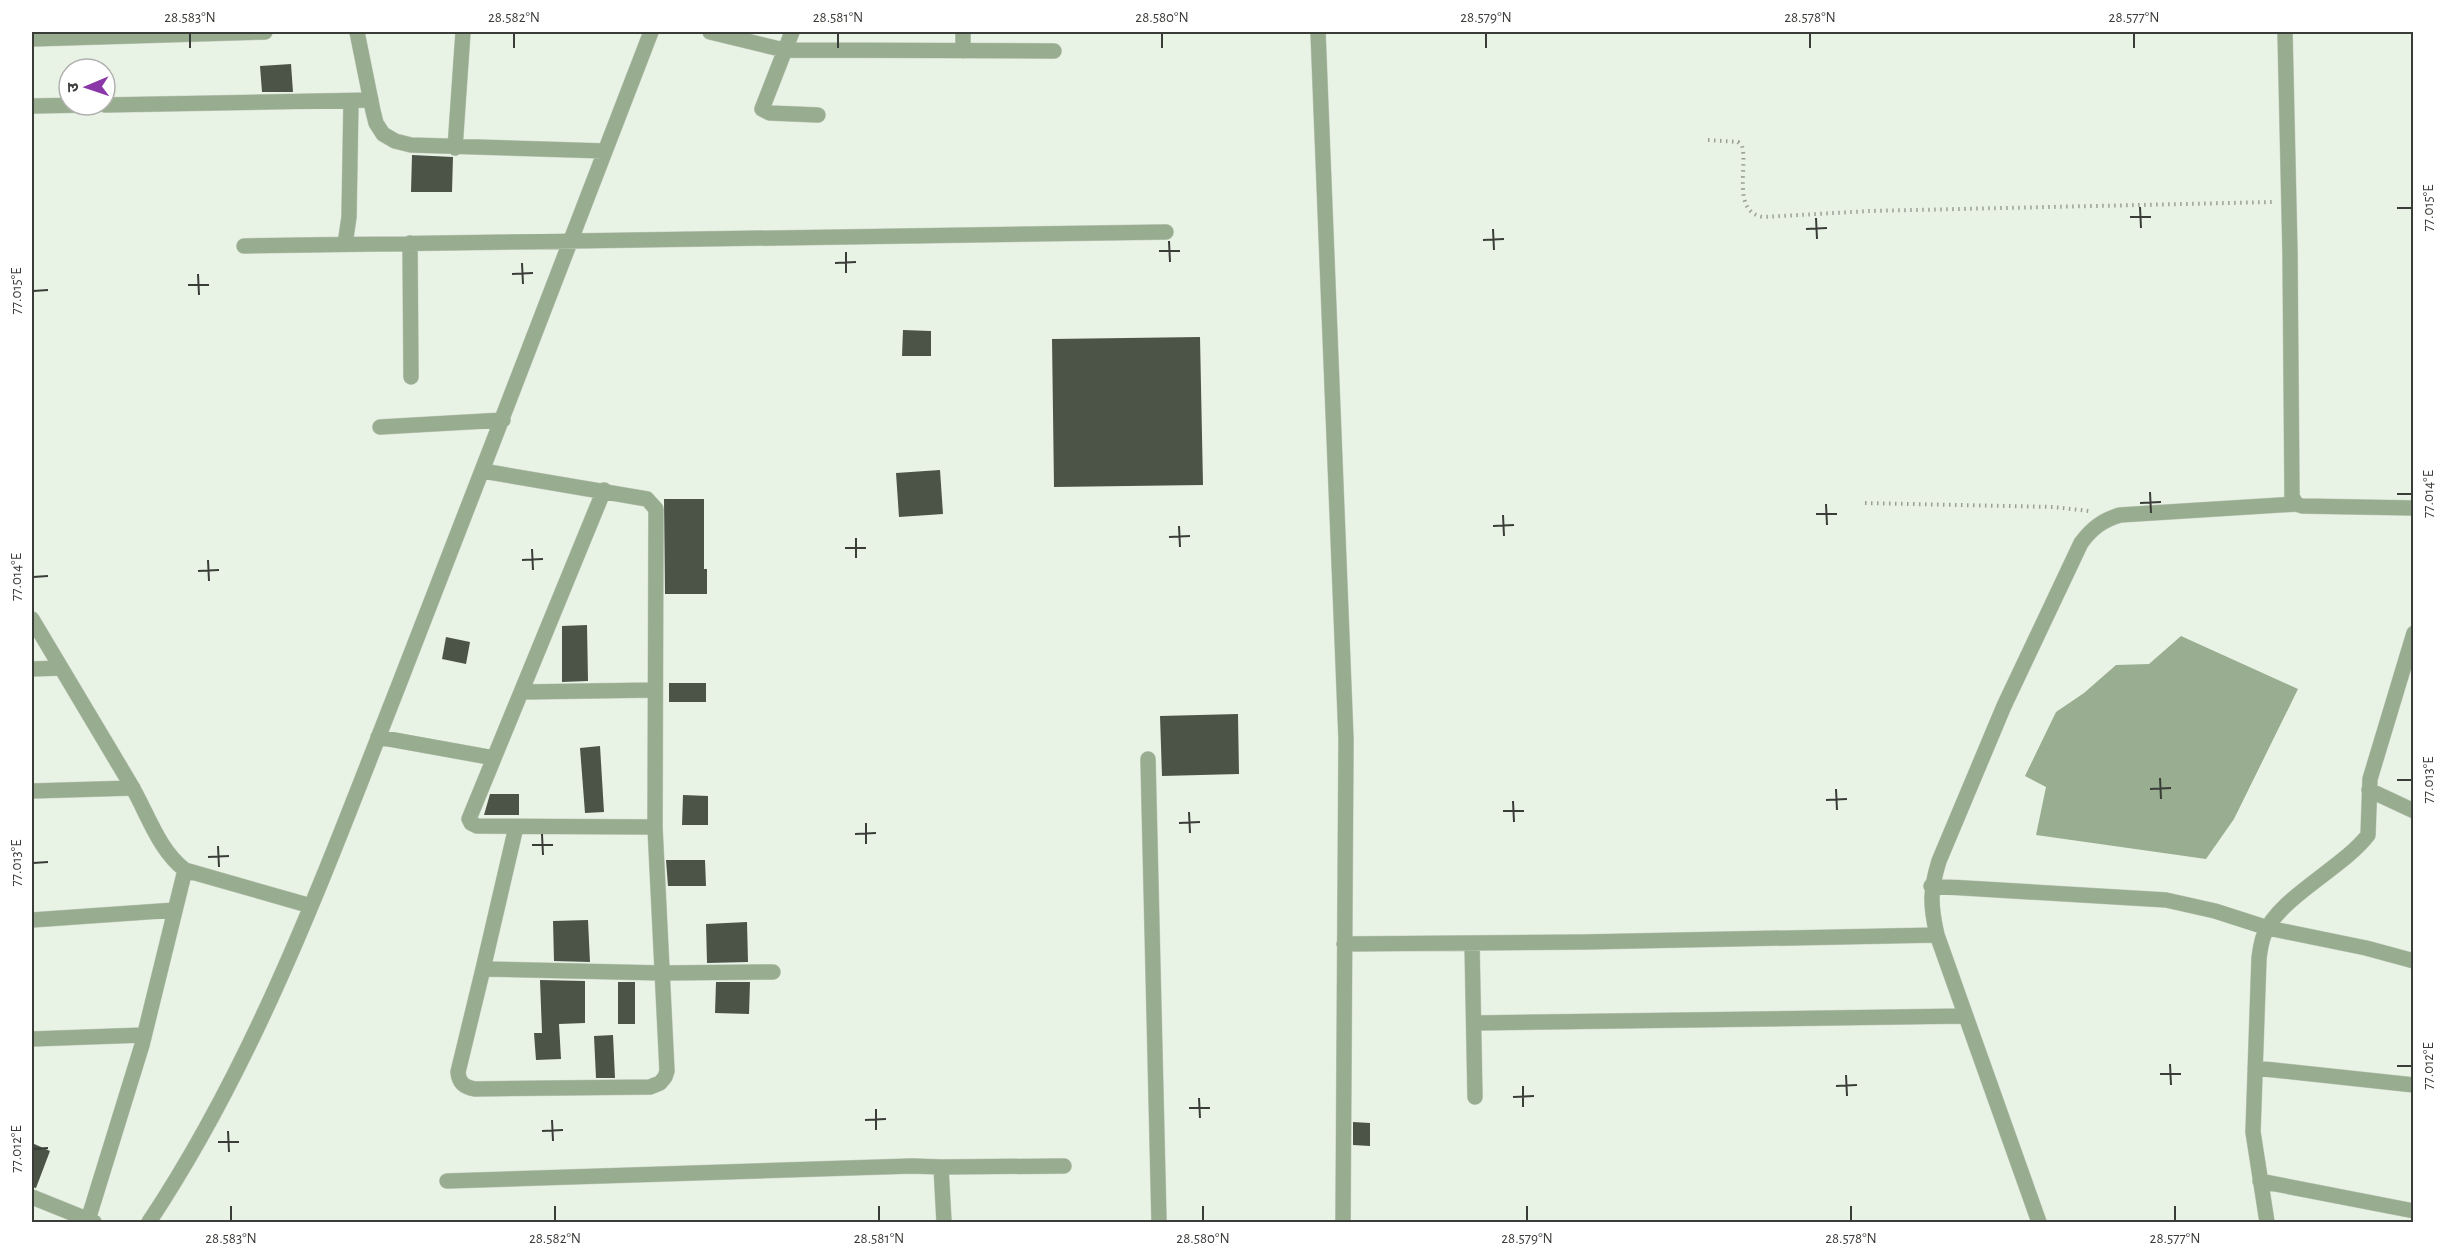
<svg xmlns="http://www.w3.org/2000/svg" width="2445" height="1254" viewBox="0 0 2445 1254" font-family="'Alegreya Sans','Noto Sans Devanagari',sans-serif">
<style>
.water{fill:#99ad90}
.building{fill:#4c5448}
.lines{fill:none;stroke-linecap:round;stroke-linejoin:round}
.minor-casing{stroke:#c6cec2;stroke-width:16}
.path{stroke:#999f95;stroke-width:4;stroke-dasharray:1.5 4.5;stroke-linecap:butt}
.minor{stroke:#98ad8f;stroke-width:15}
.ticks{fill:none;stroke:#393c37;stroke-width:2}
.neatline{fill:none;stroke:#393c37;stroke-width:2}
.ticks-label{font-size:15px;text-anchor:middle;fill:#393c37}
</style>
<rect width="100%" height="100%" fill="#e9f3e5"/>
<path class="water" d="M2181,636L2298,689L2234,819L2206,859L2036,835L2046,787L2025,776L2056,712L2084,693L2116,665L2149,664Z"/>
<path class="building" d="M291,64L293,92H262L260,66Z
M412,155L453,157L452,192H411Z
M903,330L931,331V356H902Z
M1200,337L1203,485L1054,487L1052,339Z
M940,470L943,514L899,517L896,473Z
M664,499H704V569H707V594H665Z
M587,625L588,681L562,682V626Z
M446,637L470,642L466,664L442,659Z
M669,683H706V702H669Z
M1238,714L1239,774L1162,776L1160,716Z
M600,746L604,812L585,813L580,748Z
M490,794H519V815H484Z
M683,795L708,796V825H682Z
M666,860H705L706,886H668Z
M588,920L590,962L554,961L553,921Z
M747,922L748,962L707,963L706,924Z
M540,980L585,981V1023L559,1024L561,1059L536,1060L534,1033H542Z
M618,982H635V1024H618Z
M716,982H750L749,1014L715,1013Z
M613,1035L615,1078H596L594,1036Z
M1353,1122L1370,1123V1146L1353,1145Z
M32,1143L50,1151L36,1188L32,1187Z"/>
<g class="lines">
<g class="minor-casing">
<path id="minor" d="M357,32L373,111L376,123L383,134L395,141L411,145L605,151
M710,32L784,50L1054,51
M792,32L762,109L770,113L818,115
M963,32V51
M1318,32L1346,739L1343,1222
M2285,32L2290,253L2292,496L2296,504L2302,506L2414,508
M32,39L265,32
M105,105L371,100
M32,106L88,105
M455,148L463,32
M410,243L411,377
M345,244L349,217L351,101
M244,246L1166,232
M380,427L503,420
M483,471L647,499L656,509L655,827L667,1071L665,1077L660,1083L650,1087L475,1089C464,1087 459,1083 458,1072L483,969L662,973L773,972
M604,490L469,819L471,823L477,826L655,827
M32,619C65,674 98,729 131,785C148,814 158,849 185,870L311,906
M32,669L61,668
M521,692L655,690
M378,737L494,758
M1148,759L1159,1222
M2369,790L2414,811
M32,791L133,788
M1931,886L2166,900L2215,911L2268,928L2366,948L2414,961
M32,920L175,910
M1472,943L1475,1097
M1344,944L1584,942L1937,935
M483,969L516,827
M1474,1023L1964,1016
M32,1039L144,1035
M2255,1068L2414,1085
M941,1167L1064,1166
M447,1181L912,1166L941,1167L944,1222
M2260,1181L2414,1211
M32,1197L94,1222
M88,1220L142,1045L185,870
M149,1222C258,1058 326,870 398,687C483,469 567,250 651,32
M2039,1222L1937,935C1930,905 1930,890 1939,861L2004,706L2081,543C2092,528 2103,520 2120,515L2296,504
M2267,1222L2253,1132L2259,958C2260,951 2261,942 2264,935C2278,898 2343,868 2368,835L2370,779L2414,633"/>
</g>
<path class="path" d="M1708,140L1738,142L1742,146C1748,167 1731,213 1764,217L1869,211L2274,202
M1865,503L2053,507L2089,511"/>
<use href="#minor" class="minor"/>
</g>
<path class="ticks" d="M190,33V48M514,33V48M838,33V48M1162,33V48M1486,33V48M1810,33V48M2134,33V48M2140,207L2141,228M2397,208H2412M2130,217H2151M1816,218L1817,239M1493,229L1494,250M1806,229L1827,228M1483,240L1504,239M1169,241L1170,262M1159,251H1180M846,252V273M522,263L523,284M835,263L856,262M198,274L199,295M512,274L533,273M188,285H209M33,291L48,290M2150,492L2151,513M2397,494H2412M2140,503L2161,502M1826,504L1827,525M1816,514H1837M1503,515L1504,536M1179,526L1180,547M1493,526L1514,525M1169,537L1190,536M856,538V558M845,548H866M532,549L533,570M208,560L209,581M522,560L543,559M198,571L219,570M33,577L48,576M2160,778L2161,799M2397,780H2412M1836,789L1837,810M2150,789L2171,788M1826,800L1847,799M1513,801L1514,822M1503,811H1524M1189,812L1190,833M866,823V844M1179,823L1200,822M542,834L543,855M855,834L876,833M532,845H553M218,846L219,867M208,857L229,856M33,863L48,862M2170,1064L2171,1085M2397,1066H2412M2160,1074H2181M1846,1075L1847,1096M1523,1086V1107M1836,1086L1857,1085M1513,1097L1534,1096M1199,1098L1200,1118M1189,1108H1210M876,1109V1130M552,1120L553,1141M865,1120L886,1119M228,1131L229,1152M542,1131L563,1130M218,1142H239M33,1149L48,1148M231,1206V1221M555,1206V1221M879,1206V1221M1203,1206V1221M1527,1206V1221M1851,1206V1221M2175,1206V1221"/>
<rect width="2445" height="1254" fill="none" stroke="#ffffff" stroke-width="66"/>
<g transform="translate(87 87) rotate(268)"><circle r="28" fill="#ffffff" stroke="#b0b1af" stroke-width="1.5"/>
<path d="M0-4.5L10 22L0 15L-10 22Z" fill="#8a38a7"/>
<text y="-9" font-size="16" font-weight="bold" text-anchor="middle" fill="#393c37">उ</text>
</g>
<rect x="33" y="33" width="2379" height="1188" class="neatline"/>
<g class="ticks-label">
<text x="190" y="22">28.583°N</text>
<text x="514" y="22">28.582°N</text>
<text x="838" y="22">28.581°N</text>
<text x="1162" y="22">28.580°N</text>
<text x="1486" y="22">28.579°N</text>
<text x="1810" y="22">28.578°N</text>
<text x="2134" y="22">28.577°N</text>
<text transform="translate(2428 208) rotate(-90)" y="5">77.015°E</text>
<text transform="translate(16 291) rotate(-90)" y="5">77.015°E</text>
<text transform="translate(2428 494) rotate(-90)" y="5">77.014°E</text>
<text transform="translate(16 577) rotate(-90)" y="5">77.014°E</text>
<text transform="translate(2428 780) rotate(-90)" y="5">77.013°E</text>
<text transform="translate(16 863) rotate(-90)" y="5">77.013°E</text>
<text transform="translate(2428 1066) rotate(-90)" y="5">77.012°E</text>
<text transform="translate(16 1149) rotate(-90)" y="5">77.012°E</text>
<text x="231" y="1243">28.583°N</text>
<text x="555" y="1243">28.582°N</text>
<text x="879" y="1243">28.581°N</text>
<text x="1203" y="1243">28.580°N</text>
<text x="1527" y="1243">28.579°N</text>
<text x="1851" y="1243">28.578°N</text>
<text x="2175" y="1243">28.577°N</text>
</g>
</svg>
